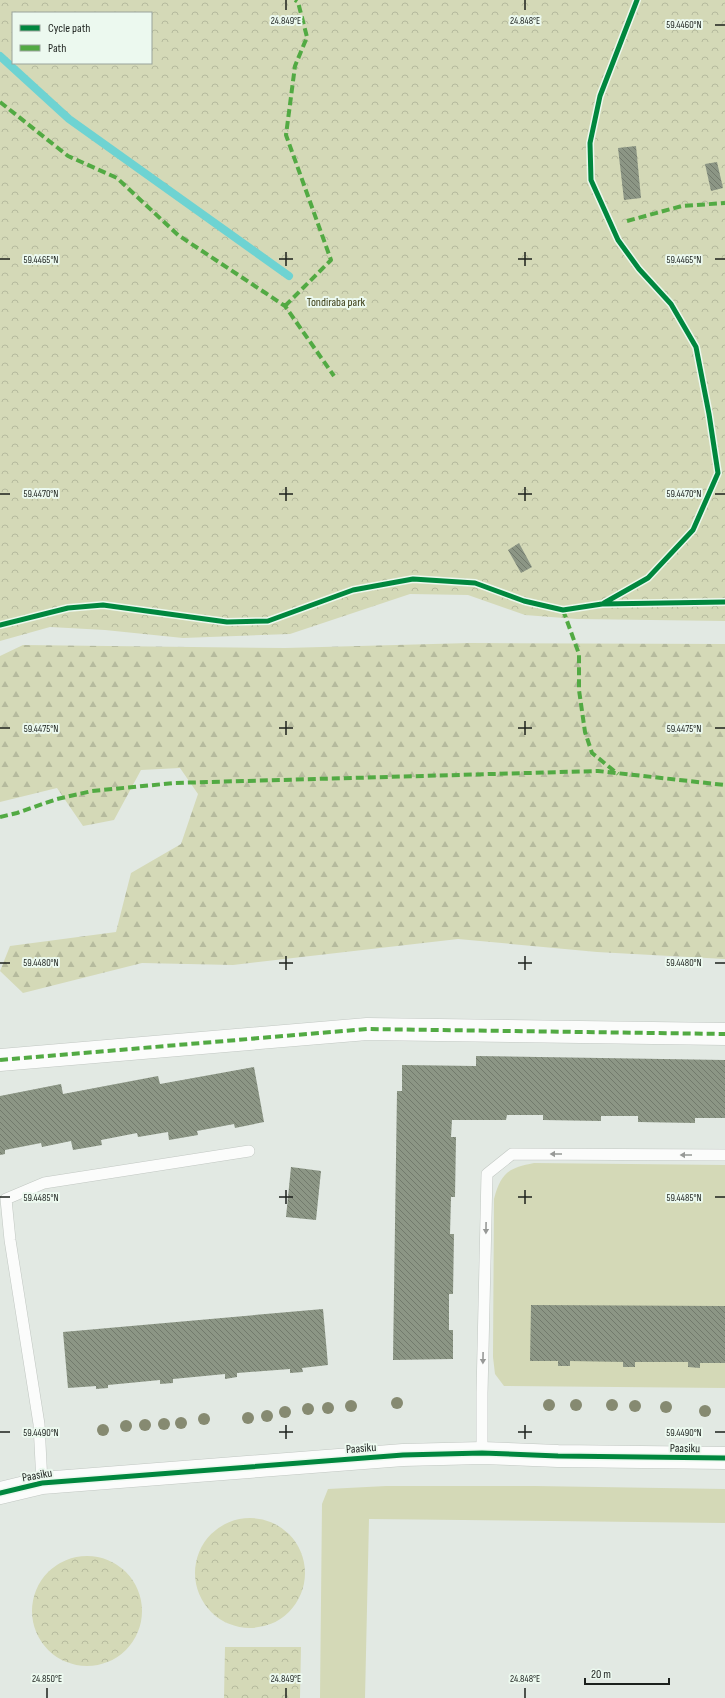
<svg xmlns="http://www.w3.org/2000/svg" width="725" height="1698" viewBox="0 0 725 1698" font-family="'Sofia Sans Condensed',sans-serif">
<style>
.green{fill:#d4d9b7}
.forest{fill:url(#forest-firs)}
.park{fill:url(#park-crowns);fill-rule:evenodd}
.lines{fill:none;stroke-linecap:round;stroke-linejoin:round}
.stream{stroke:#6ed3d2;stroke-width:8}
.building{fill:url(#building-back-hatch)}
.service-casing{stroke:#c1c7c2;stroke-width:12}
.minor-casing{stroke:#c1c7c2;stroke-width:23}
.service{stroke:#fbfcfb;stroke-width:11}
.minor{stroke:#fbfcfb;stroke-width:22}
.quiet{stroke:#52aa43;stroke-width:4;stroke-dasharray:8 4;stroke-linecap:butt}
.cycleway-casing{stroke:#ecf9ef;stroke-width:8}
.cycleway{stroke:#00873e;stroke-width:5}
.tree{fill:#868a71}
.oneway{fill:#979997}
.ticks{fill:none;stroke:#1c211d;stroke-width:1.5}
.labels{text-anchor:middle;stroke-width:4;stroke-linejoin:round;paint-order:stroke}
.park-label{font-size:12px;fill:#3a3c14;stroke:#ecf9ef}
.street-label{font-size:12px;fill:#1c211d;stroke:#ecf9ef}
.ticks-label{font-size:10px;text-anchor:middle;fill:#1c211d;stroke:#ecf9ef;stroke-width:4;stroke-linejoin:round;paint-order:stroke}
</style>
<defs>
<pattern id="forest-firs" width="22" height="20" patternUnits="userSpaceOnUse"><rect width="22" height="20" fill="#d4d9b7"/><path d="M5 1l3.5 6h-7zM16 11l3.5 6h-7z" fill="#b5ba9d"/></pattern>
<pattern id="park-crowns" width="20" height="18" patternUnits="userSpaceOnUse"><rect width="20" height="18" fill="#d4d9b7"/><path d="M2 6a3 3 0 1 1 6 0M12 15a3 3 0 1 1 6 0" fill="none" stroke="#b5ba9d"/></pattern>
<pattern id="building-back-hatch" width="6" height="6" patternUnits="userSpaceOnUse"><rect width="6" height="6" fill="#8c9685"/><path d="M-1 5l2 2M0 0l6 6M5-1l2 2" fill="none" stroke="#727a6c"/></pattern>
</defs>
<rect width="100%" height="100%" fill="#e2e9e3"/>
<path class="green" d="M534,1163L725,1165V1388L504,1386L495,1374L493,1357L494,1199C501,1173 508,1168 534,1163Z
M386,1486H535L725,1489V1523L369,1519L365,1698H320L322,1504L328,1489Z"/>
<path class="forest" d="M470,643L725,644V959L597,952L458,939L233,965L142,963L23,993L0,971L10,946L116,932L131,873L181,844L198,794L180,768L141,770L114,820L83,826L57,788L0,802V656L23,645L285,648Z"/>
<path class="park" d="M0,0H725V621L577,619L525,615L468,595L410,594L290,634L183,638L105,630L50,627L0,641ZM13,13H151V63H13Z
M195 1573a55 55 0 1 1 110 0a55 55 0 1 1-110 0Z
M32 1611a55 55 0 1 1 110 0a55 55 0 1 1-110 0Z
M225,1647H301L300,1698H224Z"/>
<g class="lines">
<path class="stream" d="M0,56L69,119L289,276"/>
</g>
<path class="building" d="M636,146L641,198L624,200L618,148Z
M717,162L723,188L711,191L705,164Z
M519,543L532,567L521,573L508,550Z
M476,1056L725,1060V1118H695V1123L638,1122V1116H601V1121L543,1120V1115H507L506,1120H452L451,1137H456L455,1197H451L450,1234H454L453,1294H449V1330H453V1359L393,1360L397,1091H402V1065L476,1066Z
M254,1067L264,1122L235,1128L234,1124L197,1131L198,1135L169,1140L168,1132L138,1137L137,1133L101,1140L102,1145L73,1150L71,1141L42,1147L41,1143L5,1150V1154L0,1155V1096L61,1084L63,1094L158,1076L160,1084Z
M291,1167L321,1171L316,1220L286,1217Z
M531,1305L725,1306V1363H700V1368L688,1367V1362H635V1367H623V1362L570,1361V1366H558V1361H530Z
M323,1309L328,1365L302,1368L303,1372L290,1373V1369L237,1373V1377L225,1379V1374L173,1379V1383L160,1384V1380L108,1385V1388L96,1389V1386L68,1388L63,1332Z"/>
<g class="lines">
<g class="service-casing">
<path id="service" d="M482,1453V1393L487,1174L512,1154L725,1155
M42,1483L39,1424L10,1240L6,1199L44,1183L249,1151"/>
</g>
<g class="minor-casing">
<path id="minor" d="M0,1060L367,1029L725,1034
M0,1493L42,1483L403,1455L482,1453L558,1456L725,1458"/>
</g>
<use href="#service" class="service"/>
<use href="#minor" class="minor"/>
<path class="quiet" d="M0,102L68,156L117,178L178,235L285,306L334,376
M627,221L682,206L725,203
M285,306L331,260L286,135L295,66L307,37L298,2L295,0
M563,610L579,654V690L585,732L592,753L618,774
M0,817L17,813L57,799L92,791L174,783L598,771L725,785
M0,1060L367,1029L725,1034"/>
<g class="cycleway-casing">
<path id="cycleway" d="M604,603L648,578L693,530L718,473L709,414L696,347L671,304L639,269L618,240L591,180L590,143L600,96L637,0
M0,625L68,608L103,605L227,622L268,621L353,590L413,579L475,583L524,601L563,610L602,604L725,602
M0,1493L42,1483L403,1455L482,1453L558,1456L725,1458"/>
</g>
<use href="#cycleway" class="cycleway"/>
</g>
<g class="tree">
<circle cx="397" cy="1403" r="6"/>
<circle cx="549" cy="1405" r="6"/>
<circle cx="576" cy="1405" r="6"/>
<circle cx="612" cy="1405" r="6"/>
<circle cx="351" cy="1406" r="6"/>
<circle cx="635" cy="1406" r="6"/>
<circle cx="666" cy="1407" r="6"/>
<circle cx="328" cy="1408" r="6"/>
<circle cx="308" cy="1409" r="6"/>
<circle cx="705" cy="1411" r="6"/>
<circle cx="285" cy="1412" r="6"/>
<circle cx="267" cy="1416" r="6"/>
<circle cx="248" cy="1418" r="6"/>
<circle cx="204" cy="1419" r="6"/>
<circle cx="181" cy="1423" r="6"/>
<circle cx="164" cy="1424" r="6"/>
<circle cx="145" cy="1425" r="6"/>
<circle cx="126" cy="1426" r="6"/>
<circle cx="103" cy="1430" r="6"/>
</g>
<defs><path id="oneway-solid" d="M-6-.8H1V-3.2L6.5 0L1 3.2V.8H-6Z"/></defs>
<g class="oneway">
<use href="#oneway-solid" transform="translate(556 1154) rotate(-180)"/>
<use href="#oneway-solid" transform="translate(686 1155) rotate(-180)"/>
<use href="#oneway-solid" transform="translate(486 1228) rotate(91)"/>
<use href="#oneway-solid" transform="translate(483 1358) rotate(91)"/>
</g>
<path class="ticks" d="M286,0V10M525,0V10M715,25H725M286,252V266M525,252V266M0,259H10M279,259H293M518,259H532M715,259H725M286,487V501M525,487V501M0,494H10M279,494H293M518,494H532M715,494H725M286,721V735M525,721V735M0,728H10M279,728H293M518,728H532M715,728H725M286,956V970M525,956V970M0,963H10M279,963H293M518,963H532M715,963H725M286,1190V1204M525,1190V1204M0,1197H10M279,1197H293M518,1197H532M715,1197H725M286,1425V1439M525,1425V1439M0,1432H10M279,1432H293M518,1432H532M715,1432H725M47,1688V1698M286,1688V1698M525,1688V1698"/>
<g class="labels">
<g class="park-label">
<text x="336" y="306">Tondiraba park</text>
</g>
<g class="street-label">
<text transform="translate(361 1448) rotate(-4)" y="4">Paasiku</text>
<text transform="translate(685 1448) rotate(1)" y="4">Paasiku</text>
<text transform="translate(37 1475) rotate(-10)" y="4">Paasiku</text>
</g>
</g>
<g class="ticks-label">
<text x="286" y="24">24.849°E</text>
<text x="525" y="24">24.848°E</text>
<text x="684" y="28">59.4460°N</text>
<text x="684" y="263">59.4465°N</text>
<text x="41" y="263">59.4465°N</text>
<text x="684" y="497">59.4470°N</text>
<text x="41" y="497">59.4470°N</text>
<text x="684" y="732">59.4475°N</text>
<text x="41" y="732">59.4475°N</text>
<text x="41" y="966">59.4480°N</text>
<text x="684" y="966">59.4480°N</text>
<text x="684" y="1201">59.4485°N</text>
<text x="41" y="1201">59.4485°N</text>
<text x="684" y="1436">59.4490°N</text>
<text x="41" y="1436">59.4490°N</text>
<text x="47" y="1682">24.850°E</text>
<text x="286" y="1682">24.849°E</text>
<text x="525" y="1682">24.848°E</text>
</g>
<rect x="12" y="12" width="140" height="52" fill="#ecf9ef" stroke="#99a39b"/>
<rect x="20" y="25" width="20" height="6" fill="#00873e" stroke="#99a39b"/>
<text x="48" y="32" font-size="12" fill="#1c211d">Cycle path</text>
<rect x="20" y="45" width="20" height="6" fill="#52aa43" stroke="#99a39b"/>
<text x="48" y="52" font-size="12" fill="#1c211d">Path</text>
<path d="M585 1678v6h84v-6" fill="none" stroke="#1c211d" stroke-width="2"/>
<text x="591" y="1678" font-size="12" fill="#1c211d" stroke="#ecf9ef" stroke-width="3" paint-order="stroke">20 m</text>
</svg>
